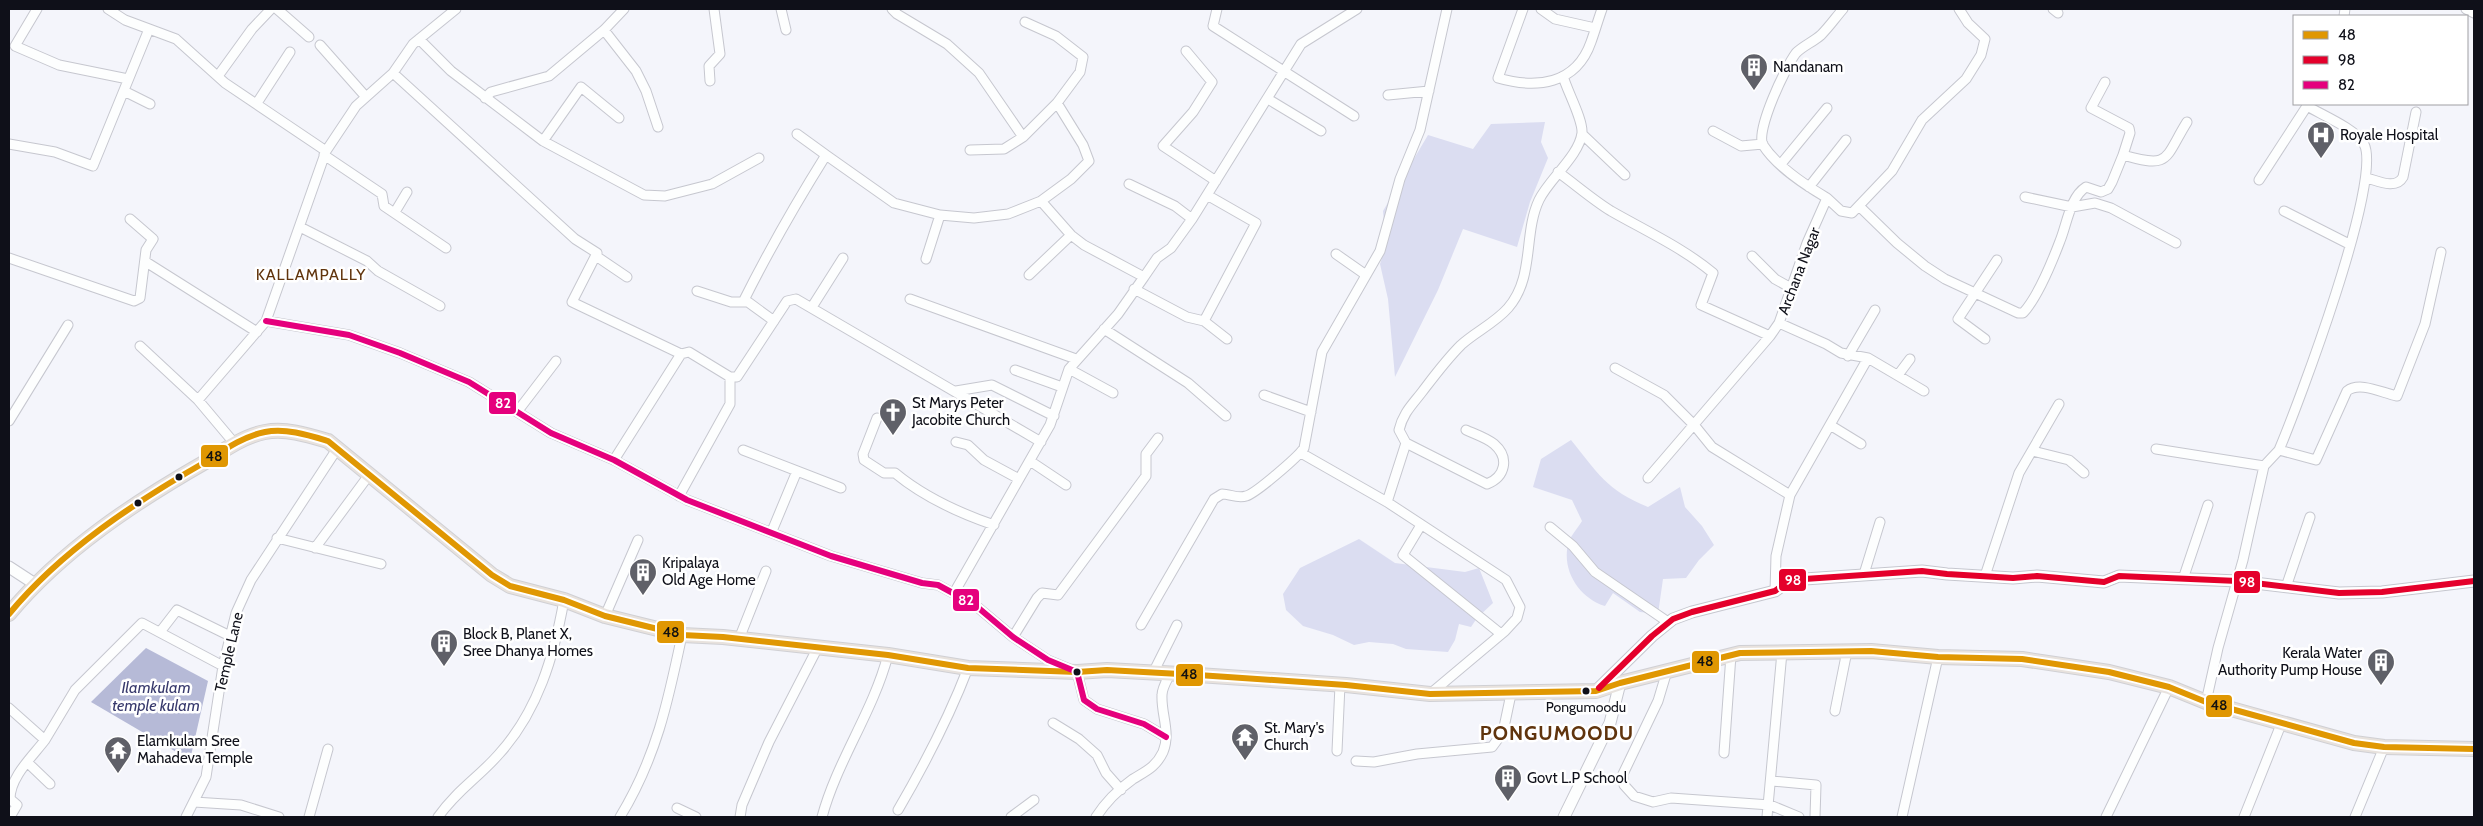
<svg xmlns="http://www.w3.org/2000/svg" width="2483" height="826" viewBox="0 0 2483 826" font-family="Cabin,sans-serif">
<style>
.green{fill:#dbddf1}
.water{fill:#b6bad7}
.lines{fill:none;stroke-linecap:round;stroke-linejoin:round}
.minor-casing{stroke:#c6c7cf;stroke-width:11}
.tertiary-casing{stroke:#c6c7cf;stroke-width:13}
.primary-casing{stroke:#d0d0d4;stroke-width:16}
.minor{stroke:#fdfefe;stroke-width:9}
.tertiary{stroke:#fdfefe;stroke-width:11}
.primary{stroke:#e8e2dd;stroke-width:14}
.bus-1-casing{stroke:#fff;stroke-width:10}
.bus-2-casing{stroke:#fff;stroke-width:10}
.bus-3-casing{stroke:#fff;stroke-width:10}
.bus-1{stroke:#e09702;stroke-width:6}
.bus-2{stroke:#e4002b;stroke-width:6}
.bus-3{stroke:#e5007d;stroke-width:6}
.bus-dot{fill:#0f1019;stroke:#fff;stroke-width:2}
.labels{text-anchor:middle;stroke-width:5;stroke-linejoin:round;paint-order:stroke}
.bus-label{font-size:14px;fill:#0f1019;stroke:#fff}
.poi-label{font-size:15px;fill:#0f1019;stroke:#fff;text-anchor:start}
.street-label{font-size:15px;fill:#0f1019;stroke:#fff}
.neighbourhood-label{font-size:16px;letter-spacing:1px;fill:#60340d;stroke:#fff}
.water-label{font-size:16px;font-style:italic;fill:#37396c;stroke:#fff}
.district-label{font-size:20px;font-weight:bold;letter-spacing:1px;fill:#60340d;stroke:#fff}
.line-badge{stroke:#fff;stroke-width:2}
.badge-label{font-size:14px;text-anchor:middle;font-weight:bold;fill:#fff}
.pale-badge-label{font-size:14px;text-anchor:middle;font-weight:bold;fill:#111}
</style>
<rect width="100%" height="100%" fill="#f4f5fb"/>
<path class="green" d="M1545,122L1541,142L1548,158L1530,202L1517,247L1463,229L1438,290L1395,377L1388,299L1380,264L1386,246L1383,211L1428,135L1473,149L1491,124Z
M1571,440C1598,473 1606,490 1648,507L1680,487L1685,507L1702,526L1714,545L1699,560L1686,578L1663,579L1658,614L1640,612L1613,593L1605,606C1579,598 1560,569 1569,541C1572,534 1578,528 1582,521L1572,500L1533,487L1541,459Z
M1359,539L1395,563L1465,572L1479,568L1493,603L1477,618L1471,627L1459,624L1455,640L1448,652L1406,649L1393,644L1369,642L1354,645L1333,635L1303,626L1286,610L1283,594L1300,568Z"/>
<path class="water" d="M146,648L208,681L190,760L91,702Z"/>
<g class="lines">
<g class="minor-casing">
<path id="minor" d="M37,9L15,46L59,65L128,79
M108,9L125,20L176,39L225,83L326,151
M277,9L309,37
M781,9L786,30
M892,9L897,14L947,44L979,73L1023,137L1057,103
M1217,9L1213,26L1354,116
M1523,9L1498,78C1536,89 1576,85 1591,42C1595,31 1598,20 1602,9
M1541,9L1555,19L1595,28
M2053,9L2058,13
M2466,9L2474,13
M2344,16L2345,9
M1025,22L1056,36L1083,57L1080,72L1057,103L1083,145L1089,161L1071,179L1041,201
M604,30L636,71L646,91L658,127
M419,39L451,71L543,141L581,87L619,118
M320,45L366,97
M1186,51L1212,82L1193,112L1163,146L1216,181
M393,73L575,239L597,253L572,302L681,354
M218,76L252,29L271,9
M710,81L709,66L720,54L714,9
M2105,82L2091,108L2129,128L2130,133L2123,155
M124,91L150,104
M1388,95L1429,91
M485,98L491,92L549,76L604,30L624,9
M1268,99L1321,131
M257,103L290,52
M1713,131L1741,146L1763,144
M797,134L826,155
M1582,134L1625,175
M543,141L644,195L665,196L712,184L759,158
M9,144L55,152L93,166L149,29
M970,150L1004,149L1023,137
M324,155L382,194L384,206L446,248
M1781,164L1827,108
M1558,172C1576,185 1593,200 1611,211C1646,231 1683,248 1713,273L1701,305L1770,336L1779,323
M2367,178C2378,181 2396,190 2403,177L2416,112
M2259,180L2307,106
M1129,184L1175,206L1192,219
M1809,187L1846,140
M2025,197L2072,207L2095,203L2111,208L2176,243
M1827,198L1841,211L1852,213L1892,171L1922,120L1966,79L1981,55L1985,39L1968,23L1959,9
M1859,206L1897,243L1925,266L1945,279L2018,313H2023C2038,297 2052,262 2060,241C2067,224 2070,197 2086,187L2101,192L2108,189L2112,182L2123,155C2171,169 2164,159 2187,122
M2284,211L2349,244
M395,212L407,192
M300,227L367,261L378,271L440,306
M1336,254L1366,275
M596,256L627,277
M1752,256L1775,279L1791,288
M9,258L134,301L140,298L146,250L153,239L130,219
M926,259L940,215L974,218L1008,214L1041,201L1071,235L1084,245L1144,277L1118,314L1069,369L1050,425L954,593
M146,262L257,332
M1029,275L1071,235
M1144,277L1157,258L1171,248L1192,219L1301,44L1357,9
M1134,289L1187,317L1204,321L1227,339
M697,291L731,302H748L774,321
M910,299L1076,359
M743,302C768,252 796,203 826,155L894,203L940,215
M812,307L843,258
M266,321L349,335L400,353L469,382L551,433L614,460L687,500L831,556L922,583L938,585L975,605L1013,637L1048,660L1077,672L1084,700L1097,709L1144,724L1166,737
M1204,321L1256,223L1207,195
M1104,329L1188,383L1226,416
M1985,339L1958,319L1997,260
M140,346L198,400
M1848,356L1875,310
M1868,358L1924,391
M1615,368L1664,395L1695,426L1712,447L1790,495
M1069,369L1113,393
M1015,370L1062,387
M1898,375L1910,359
M956,391L992,385L1054,416
M1264,395L1311,412
M517,412L556,361
M877,418L863,454L864,460L884,473H895C924,497 959,513 994,525
M9,421L68,325
M1830,425L1861,444
M956,442L968,445L984,460L1019,479
M1406,443L1487,484C1505,477 1510,458 1494,444C1487,438 1475,434 1466,430
M235,444L198,400L266,321L326,151L356,106L393,73L413,44L456,9
M2156,449L2264,466
M743,450L841,488
M2279,450L2316,460L2347,391C2360,381 2382,393 2397,396L2425,324L2441,252
M2033,451L2069,460L2084,473
M1301,453L1387,502
M614,460L681,354L689,352L730,377H737L787,301L796,299L1041,442
M1030,461L1066,485
M1648,478L1770,336
M679,496L730,404V377
M1421,525L1403,555L1501,634
M1550,527L1573,546L1595,572L1668,622
M772,531L797,471
M277,538L381,564
M315,548L369,475
M1864,574L1880,522
M1985,576L2019,473L2059,404
M2183,579L2208,505
M2286,587L2310,517
M1775,591L1776,556L1790,495L1868,358L1841,353L1826,344L1779,323L1807,243L1827,198C1805,185 1777,167 1763,145C1755,131 1786,66 1796,53C1803,46 1813,42 1821,35C1829,27 1836,17 1843,9
M605,616L638,540
M1141,625L1214,499L1222,494C1230,494 1238,499 1246,496C1255,494 1298,457 1304,448L1322,352L1380,251L1400,179L1420,130L1447,9
M160,632L177,610L230,636
M1013,637L1037,598L1042,593L1058,595L1146,476V454L1158,438
M739,639L766,571
M1667,671L1658,701L1623,774L1624,785L1634,796L1653,802L1671,798L1770,805L1799,817
M1153,673L1177,625
M1430,694L1505,631L1517,618L1520,607L1506,580L1387,502L1406,443L1399,430C1403,413 1412,405 1422,392C1435,375 1446,360 1461,345C1475,332 1495,323 1508,308C1535,277 1523,234 1539,200C1549,179 1579,156 1582,133C1583,119 1567,91 1563,76
M2206,702L2218,648L2243,560L2264,466L2279,450C2298,405 2383,180 2364,144C2356,129 2322,115 2307,106L2309,104
M9,708L45,740L75,690L142,623L223,666
M1835,711L1847,651
M1053,723L1079,739L1097,755L1106,773L1121,790
M1337,751L1340,685
M1724,753L1731,655
M1356,761L1374,762L1417,754L1492,747L1503,732L1511,694
M27,762L50,784
M1772,781L1816,785L1815,817
M194,802L241,805L279,817
M677,808L696,817
M898,810C926,762 948,720 968,668
M10,817L17,805L10,799C10,777 32,757 45,740
M186,817L206,777L223,666L236,613L251,580L337,449
M309,817L328,749
M438,817C457,790 478,778 499,754C538,711 554,656 564,600
M620,817C656,758 668,702 682,635
M740,817L742,805L769,742L818,647
M822,817C837,761 873,712 888,655
M1011,817L1034,800
M1096,817C1105,803 1119,789 1133,779C1146,771 1156,767 1163,752C1171,732 1161,715 1162,695C1162,688 1167,680 1170,674
M1767,817L1782,652
M1902,817L1938,657
M2106,817L2169,687
M2244,817L2282,722
M2355,817L2384,747"/>
</g>
<g class="tertiary-casing">
<path id="tertiary" d="M9,567L35,584
M1597,690L1652,636L1673,619L1692,612L1775,591L1790,580L1922,571L1947,574L2013,578L2037,576L2104,582L2119,576L2238,581L2339,593L2382,592L2474,581
M1564,817L1610,723L1620,683"/>
</g>
<g class="primary-casing">
<path id="primary" d="M9,614C62,550 135,502 207,461C224,450 244,436 265,432C286,428 308,435 328,441L492,575L510,586L564,600L605,616L682,635L723,637L888,655L968,668L1077,672L1107,670L1198,675L1346,685L1430,694L1596,691L1620,683L1740,653L1871,651L1938,657L2022,659L2109,672L2169,687L2206,702L2354,743L2384,747L2474,749"/>
</g>
<use href="#minor" class="minor"/>
<use href="#tertiary" class="tertiary"/>
<use href="#primary" class="primary"/>
<g class="bus-1-casing">
<path id="bus-1" d="M9,614C62,550 135,502 207,461C224,450 244,436 265,432C286,428 308,435 328,441L492,575L510,586L564,600L605,616L682,635L723,637L888,655L968,668L1077,672L1107,670L1198,675L1346,685L1430,694L1596,691L1620,683L1740,653L1871,651L1938,657L2022,659L2109,672L2169,687L2206,702L2354,743L2384,747L2474,749"/>
</g>
<g class="bus-2-casing">
<path id="bus-2" d="M1599,688L1652,636L1673,619L1692,612L1775,591L1790,580L1922,571L1947,574L2013,578L2037,576L2104,582L2119,576L2238,581L2339,593L2382,592L2474,581"/>
</g>
<g class="bus-3-casing">
<path id="bus-3" d="M266,321L349,335L400,353L469,382L551,433L614,460L687,500L831,556L922,583L938,585L975,605L1013,637L1048,660L1077,672L1084,700L1097,709L1144,724L1166,737"/>
</g>
<use href="#bus-1" class="bus-1"/>
<use href="#bus-2" class="bus-2"/>
<use href="#bus-3" class="bus-3"/>
</g>
<defs>
<g id="building-pin" transform="scale(1.4375)"><path d="M0 17L-7.5 6A9.5 9.5 0 1 1 7.5 6Z" fill="#5f6068" stroke="#fff"/><path d="M-4-6H4V6H1V3H-1V6H-4ZM-2.5-4.3h1.7v1.8h-1.7ZM.8-4.3h1.7v1.8H.8ZM-2.5-1h1.7V.8h-1.7ZM.8-1h1.7V.8H.8Z" fill="#fff"/></g>
<g id="hospital-pin" transform="scale(1.4375)"><path d="M0 17L-7.5 6A9.5 9.5 0 1 1 7.5 6Z" fill="#5f6068" stroke="#fff"/><path d="M-5-5h3v3.5h4V-5h3V5h-3V1.5h-4V5h-3Z" fill="#fff"/></g>
<g id="church-pin" transform="scale(1.4375)"><path d="M0 17L-7.5 6A9.5 9.5 0 1 1 7.5 6Z" fill="#5f6068" stroke="#fff"/><path d="M-1.2-6h2.4v3.5h3.3v2.4h-3.3V6h-2.4V-.1h-3.3v-2.4h3.3Z" fill="#fff"/></g>
<g id="temple-pin" transform="scale(1.4375)"><path d="M0 17L-7.5 6A9.5 9.5 0 1 1 7.5 6Z" fill="#5f6068" stroke="#fff"/><path d="M0-6L5-2H3V0L6.5 2.5H4V6H1.5V3h-3V6H-4V2.5H-6.5L-3 0V-2H-5Z" fill="#fff"/></g>
</defs>
<g fill-rule="evenodd">
<use href="#building-pin" x="1754" y="67"/>
<use href="#hospital-pin" x="2321" y="135"/>
<use href="#church-pin" x="893" y="412"/>
<use href="#building-pin" x="643" y="572"/>
<use href="#building-pin" x="444" y="643"/>
<use href="#building-pin" x="2381" y="662"/>
<use href="#temple-pin" x="1245" y="737"/>
<use href="#temple-pin" x="118" y="750"/>
<use href="#building-pin" x="1508" y="778"/>
</g>
<g class="bus-dot">
<circle cx="179" cy="477" r="4.5"/>
<circle cx="138" cy="503" r="4.5"/>
<circle cx="1077" cy="672" r="4.5"/>
<circle cx="1586" cy="691" r="4.5"/>
</g>
<g class="labels">
<g class="bus-label">
<text x="1586" y="712">Pongumoodu</text>
</g>
<g class="poi-label">
<text x="1773" y="72">Nandanam</text>
<text x="2340" y="140">Royale Hospital</text>
<text x="912" y="408">St Marys Peter<tspan x="912" dy="17">Jacobite Church</tspan></text>
<text x="662" y="568">Kripalaya<tspan x="662" dy="17">Old Age Home</tspan></text>
<text x="463" y="639">Block B, Planet X,<tspan x="463" dy="17">Sree Dhanya Homes</tspan></text>
<text x="2362" y="658" text-anchor="end">Kerala Water<tspan x="2362" dy="17">Authority Pump House</tspan></text>
<text x="1264" y="733">St. Mary's<tspan x="1264" dy="17">Church</tspan></text>
<text x="137" y="746">Elamkulam Sree<tspan x="137" dy="17">Mahadeva Temple</tspan></text>
<text x="1527" y="783">Govt L.P School</text>
</g>
<g class="street-label">
<text transform="translate(1799 271) rotate(-69)" y="5">Archana Nagar</text>
<text transform="translate(229 652) rotate(-77)" y="5">Temple Lane</text>
</g>
<g class="neighbourhood-label">
<text x="311" y="280">KALLAMPALLY</text>
</g>
<g class="water-label">
<text x="156" y="693">Ilamkulam<tspan x="156" dy="18">temple kulam</tspan></text>
</g>
<g class="district-label">
<text x="1557" y="740">PONGUMOODU</text>
</g>
</g>
<g class="line-badge">
<rect x="488" y="391" width="29" height="24" rx="5" fill="#e5007d"/>
<rect x="200" y="444" width="29" height="24" rx="5" fill="#e09702"/>
<rect x="1778" y="568" width="29" height="24" rx="5" fill="#e4002b"/>
<rect x="2233" y="570" width="28" height="24" rx="5" fill="#e4002b"/>
<rect x="952" y="588" width="28" height="24" rx="5" fill="#e5007d"/>
<rect x="656" y="620" width="29" height="24" rx="5" fill="#e09702"/>
<rect x="1691" y="650" width="29" height="24" rx="5" fill="#e09702"/>
<rect x="1175" y="663" width="29" height="24" rx="5" fill="#e09702"/>
<rect x="2205" y="694" width="28" height="24" rx="5" fill="#e09702"/>
</g>
<g class="badge-label">
<text x="503" y="408">82</text>
<text x="1793" y="585">98</text>
<text x="2247" y="587">98</text>
<text x="966" y="605">82</text>
</g>
<g class="pale-badge-label">
<text x="214" y="461">48</text>
<text x="671" y="637">48</text>
<text x="1705" y="666">48</text>
<text x="1189" y="679">48</text>
<text x="2219" y="710">48</text>
</g>
<rect width="2483" height="826" fill="none" stroke="#0f1019" stroke-width="20"/>
<rect x="2293" y="15" width="175" height="90" fill="#ffffff" stroke="#9f9fa3"/>
<rect x="2303" y="31" width="25" height="8" fill="#e09702" stroke="#9f9fa3"/>
<text x="2338" y="40" font-size="15" fill="#0f1019">48</text>
<rect x="2303" y="56" width="25" height="8" fill="#e4002b" stroke="#9f9fa3"/>
<text x="2338" y="65" font-size="15" fill="#0f1019">98</text>
<rect x="2303" y="81" width="25" height="8" fill="#e5007d" stroke="#9f9fa3"/>
<text x="2338" y="90" font-size="15" fill="#0f1019">82</text>
</svg>
